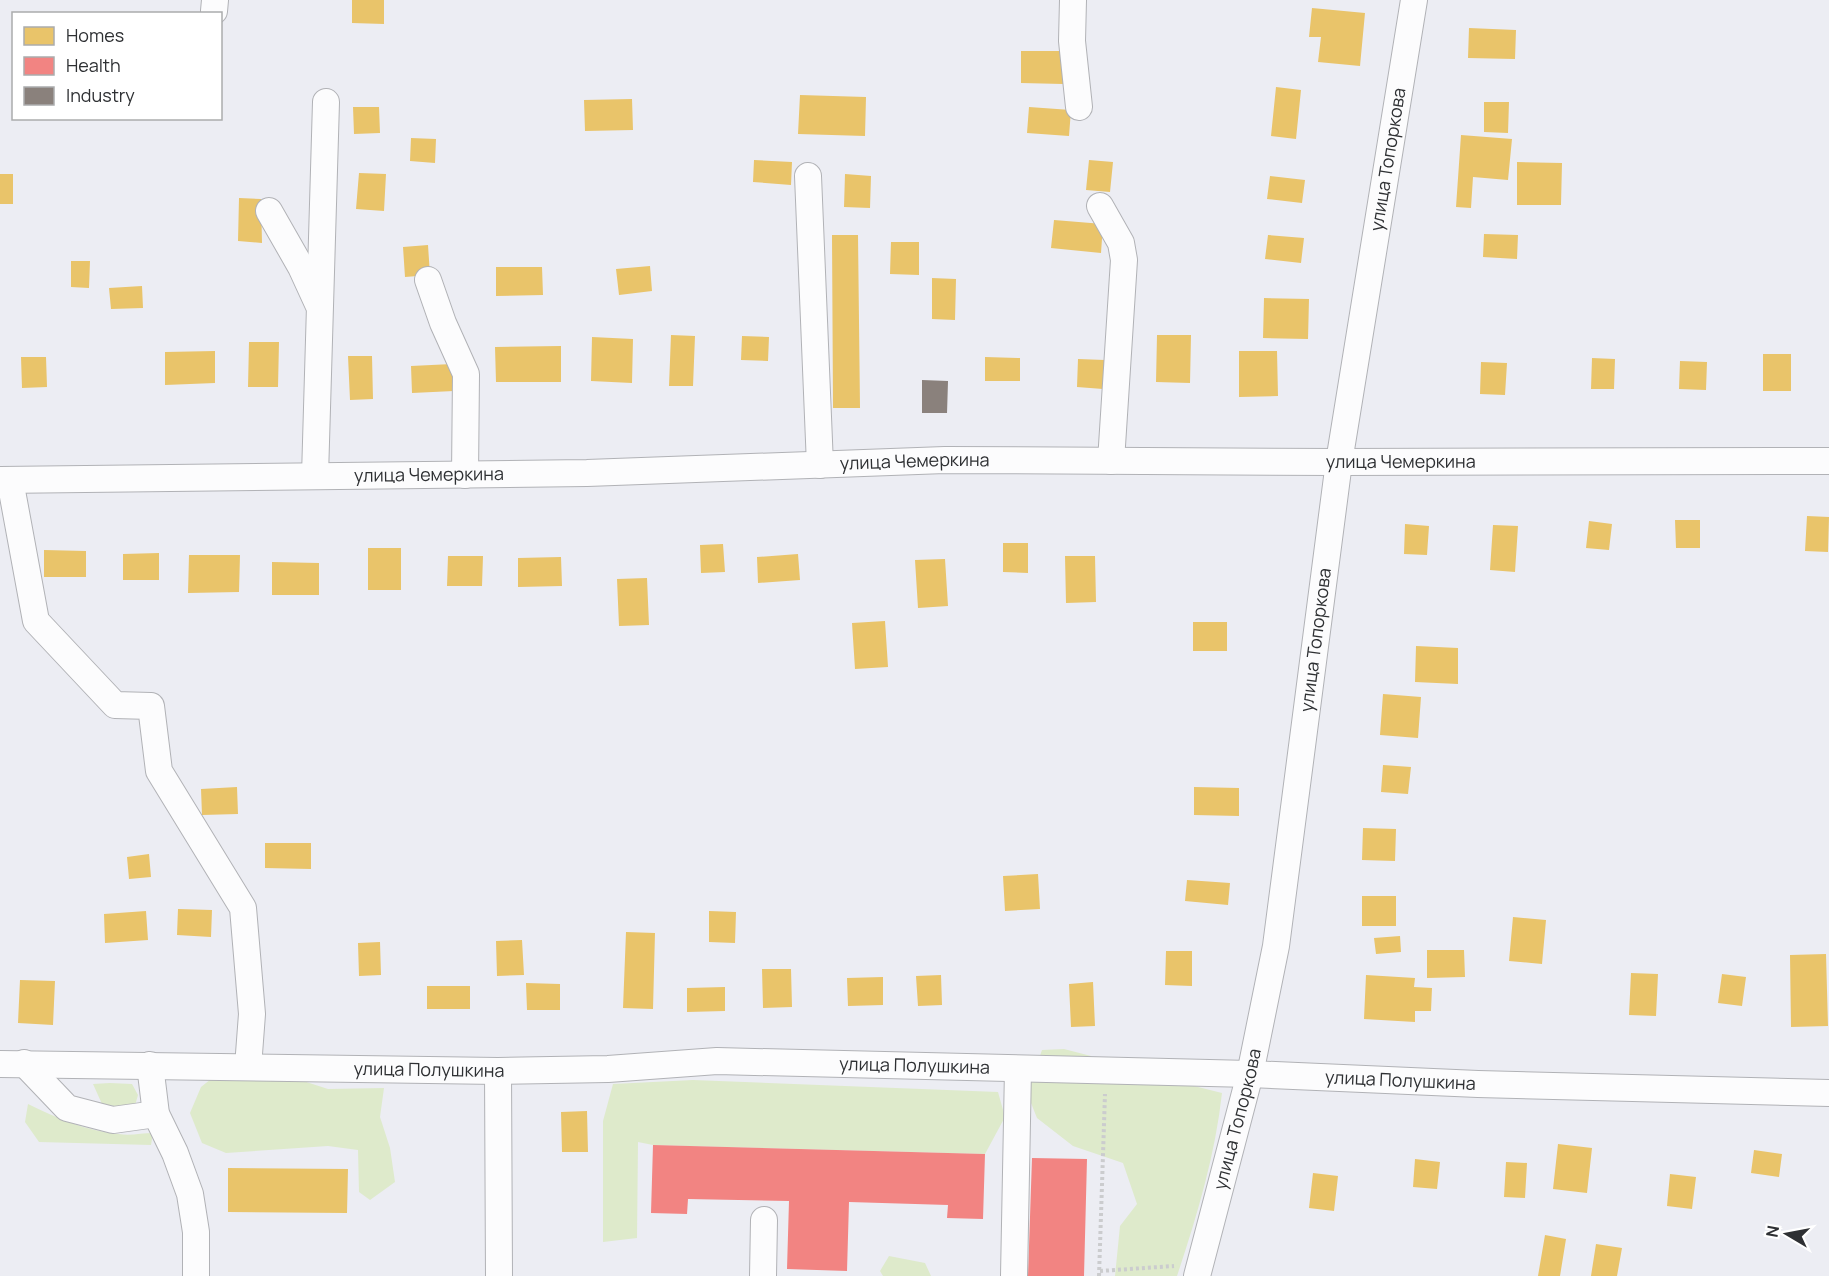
<svg xmlns="http://www.w3.org/2000/svg" width="1829" height="1276" viewBox="0 0 1829 1276" font-family="Manrope,sans-serif">
<style>
.green{fill:#deeacb}
.homes{fill:#e9c46a}
.health{fill:#f28482}
.industry{fill:#8a817c}
.lines{fill:none;stroke-linecap:round;stroke-linejoin:round}
.minor-casing{stroke:#b1b2b6;stroke-width:28}
.path{stroke:#cbccce;stroke-width:4;stroke-dasharray:3 3;stroke-linecap:butt}
.minor{stroke:#fcfcfd;stroke-width:26}
.labels{text-anchor:middle;stroke-width:6;stroke-linejoin:round;paint-order:stroke}
.street-label{font-size:18px;fill:#2e3033;stroke:#fff}
</style>
<rect width="100%" height="100%" fill="#ecedf3"/>
<path class="green" d="M1064,1049L1091,1056L1087,1083H1182L1222,1093C1215,1156 1197,1216 1177,1276H1115L1120,1226L1137,1204L1123,1163L1073,1146L1037,1118L1027,1093L1042,1050Z
M216,1075L297,1079L328,1089L384,1088L380,1117L390,1148L395,1182L370,1200L359,1192L358,1150L328,1146L226,1153L202,1143L190,1113L201,1087Z
M693,1080L998,1092L1005,1117L985,1154L653,1145L638,1142L637,1238L603,1242V1121L613,1084Z
M110,1083L132,1084L138,1095L134,1109L102,1104L93,1084Z
M28,1104C57,1118 86,1131 119,1134C130,1136 142,1133 153,1133L151,1145L39,1142L25,1122Z
M889,1256L925,1263L931,1276H883L880,1271Z"/>
<path class="homes" d="M352,0H384V24L352,23Z
M1312,8L1365,13L1360,66L1318,62L1321,37H1309Z
M1469,28L1516,30L1515,59L1468,58Z
M1021,51H1063V84L1021,83Z
M1276,87L1301,90L1296,139L1271,136Z
M800,95L866,97L865,136L798,134Z
M632,99L633,130L585,131L584,100Z
M1484,102H1509L1508,133L1484,132Z
M353,107H379L380,133L354,134Z
M1029,107L1071,110L1069,136L1027,133Z
M1461,135L1512,139L1508,180L1473,177L1471,208L1456,207Z
M411,138L436,139L435,163L410,161Z
M754,160L792,162L791,185L753,182Z
M1089,160L1113,162L1110,192L1086,190Z
M1517,162L1562,163L1561,205H1517Z
M359,173L386,174L384,211L356,209Z
M0,174H13V204H0Z
M845,174L871,176L870,208L844,207Z
M1270,176L1305,180L1302,203L1267,199Z
M239,198L261,199L262,243L238,241Z
M1054,220L1103,224L1101,253L1051,248Z
M1484,234L1518,235L1517,259L1483,257Z
M832,235H858L860,408H833Z
M1268,235L1304,238L1301,263L1265,259Z
M891,242H919V275L890,274Z
M428,245L430,275L405,277L403,247Z
M71,261H90L89,288L71,287Z
M650,266L652,291L619,295L616,269Z
M496,267H542L543,295L496,296Z
M932,278L956,279L955,320L932,319Z
M142,286L143,308L111,309L109,288Z
M1264,298L1309,299L1308,339L1263,338Z
M671,335L695,336L693,386H669Z
M1157,335H1191L1190,383L1156,382Z
M742,336L769,337L768,361L741,360Z
M592,337L633,339L632,383L591,381Z
M249,342H279L278,387H248Z
M561,346V382H496L495,347Z
M215,351V383L165,385V352Z
M1239,351H1277L1278,396L1239,397Z
M1763,354H1791V391H1763Z
M348,356H372L373,399L350,400Z
M21,357H46L47,387L22,388Z
M985,357L1020,358V381H985Z
M1592,358L1615,359L1614,389H1591Z
M1078,359L1105,360L1103,389L1077,387Z
M1680,361L1707,362L1706,390L1679,389Z
M1481,362L1507,363L1505,395L1480,394Z
M452,364L454,391L412,393L411,366Z
M1807,516L1829,517L1828,552L1805,551Z
M1675,520H1700V548H1676Z
M1589,521L1612,524L1609,550L1586,548Z
M1405,524L1429,526L1427,555L1404,554Z
M1493,525L1518,526L1515,572L1490,570Z
M1003,543H1028V573L1003,572Z
M723,544L725,572L701,573L700,545Z
M368,548H401V590H368Z
M44,550L86,551V577H44Z
M159,553V580H123V554Z
M798,554L800,580L758,583L757,557Z
M189,555H240L239,592L188,593Z
M448,556H483L482,586H447Z
M1065,556H1095L1096,602L1066,603Z
M561,557L562,586L518,587V558Z
M945,559L948,606L918,608L915,560Z
M272,562L319,563V595H272Z
M647,578L649,625L619,626L617,579Z
M885,621L888,667L855,669L852,623Z
M1193,622H1227V651H1193Z
M1416,646L1458,648V684L1415,682Z
M1383,694L1421,697L1418,738L1380,735Z
M1383,765L1411,767L1408,794L1381,792Z
M237,787L238,814L202,815L201,789Z
M1194,787L1239,788V816L1194,815Z
M1363,828L1396,829L1395,861L1362,860Z
M265,843H311V869L265,868Z
M149,854L151,877L129,879L127,857Z
M1038,874L1040,909L1005,911L1003,876Z
M1187,880L1230,883L1228,905L1185,901Z
M1362,896H1396V926H1362Z
M178,909L212,910L211,937L177,935Z
M146,911L148,940L105,943L104,914Z
M709,911L736,912L735,943L709,942Z
M1513,917L1546,920L1542,964L1509,961Z
M626,932L655,933L653,1009L623,1008Z
M1400,936L1401,952L1376,954L1374,938Z
M522,940L524,975L497,976L496,941Z
M380,942L381,975L359,976L358,943Z
M1427,950H1464L1465,977L1427,978Z
M1166,951H1192V986L1165,985Z
M1826,954L1828,1026L1791,1027L1790,955Z
M762,969H791L792,1007L763,1008Z
M1631,973L1658,974L1656,1016L1629,1015Z
M1722,974L1746,977L1742,1006L1718,1003Z
M941,975L942,1005L918,1006L916,976Z
M1366,975L1415,978L1414,987L1432,988L1431,1011H1415V1022L1364,1019Z
M883,977V1005L848,1006L847,978Z
M20,980L55,981L53,1025L18,1023Z
M1093,982L1095,1026L1071,1027L1069,984Z
M526,983L560,984V1010H527Z
M427,986H470V1009H427Z
M725,987V1011L687,1012V988Z
M587,1111L588,1152H562L561,1112Z
M1558,1144L1592,1148L1587,1193L1553,1189Z
M1754,1150L1782,1154L1779,1177L1751,1173Z
M1415,1159L1440,1162L1437,1189L1413,1187Z
M1506,1162L1527,1163L1525,1198L1504,1197Z
M228,1168L348,1169L347,1213L228,1212Z
M1313,1173L1338,1176L1334,1211L1309,1208Z
M1670,1174L1696,1177L1692,1209L1667,1206Z
M1545,1235L1566,1239L1560,1276H1538Z
M1596,1244L1622,1248L1617,1276H1591Z"/>
<path class="health" d="M653,1145L985,1154L983,1219L947,1218L948,1205L849,1202L847,1271L787,1269L789,1201L688,1199L687,1214L651,1213Z
M1032,1158L1087,1159L1084,1276H1028Z"/>
<path class="industry" d="M922,380L948,381L947,413H922Z"/>
<g class="lines">
<g class="minor-casing">
<g id="minor">
<path d="M1073,0L1072,41L1079,107"/>
<path d="M214,11L215,0"/>
<path d="M808,176L820,465"/>
<path d="M1100,206L1121,243L1124,260L1111,461"/>
<path d="M269,211L301,267L318,304"/>
<path d="M428,280L443,323L466,374L465,475"/>
<path d="M315,476L326,102"/>
<path id="s1" d="M0,480L587,473L945,460L1339,462L1829,461"/>
<path d="M10,480L36,621L115,705L151,706L159,771L243,908L252,1014L248,1067"/>
<path d="M24,1063L67,1108L113,1120L156,1114"/>
<path id="s2" d="M0,1064L498,1071L608,1069L717,1061L1250,1074L1478,1084L1829,1093"/>
<path d="M150,1065L156,1114L175,1153L190,1194L196,1232V1276"/>
<path d="M498,1071L499,1276"/>
<path d="M763,1276L764,1220"/>
<path d="M1014,1276L1018,1069"/>
<path id="s3" d="M1197,1276L1250,1074L1276,946L1339,462L1414,0"/>
</g>
</g>
<path class="path" d="M1100,1271L1174,1266
M1099,1276L1105,1094"/>
<use href="#minor" class="minor"/>
</g>
<g class="labels">
<g class="street-label">
<text dy="6" stroke="none"><textPath href="#s3" startOffset="1134">улица Топоркова</textPath></text>
<text dy="6" stroke="none"><textPath href="#s1" startOffset="1401">улица Чемеркина</textPath></text>
<text dy="6" stroke="none"><textPath href="#s1" startOffset="915">улица Чемеркина</textPath></text>
<text dy="6" stroke="none"><textPath href="#s1" startOffset="429">улица Чемеркина</textPath></text>
<text dy="6" stroke="none"><textPath href="#s3" startOffset="648">улица Топоркова</textPath></text>
<text dy="6" stroke="none"><textPath href="#s2" startOffset="915">улица Полушкина</textPath></text>
<text dy="6" stroke="none"><textPath href="#s2" startOffset="429">улица Полушкина</textPath></text>
<text dy="6" stroke="none"><textPath href="#s2" startOffset="1401">улица Полушкина</textPath></text>
<text dy="6" stroke="none"><textPath href="#s3" startOffset="162">улица Топоркова</textPath></text>
</g>
</g>
<rect x="12" y="12" width="210" height="108" fill="#ffffff" stroke="#abacad" stroke-width="1.5"/>
<rect x="24" y="27" width="30" height="18" fill="#e9c46a" stroke="#abacad" stroke-width="1.5"/>
<text x="66" y="42" font-size="18" fill="#2e3033">Homes</text>
<rect x="24" y="57" width="30" height="18" fill="#f28482" stroke="#abacad" stroke-width="1.5"/>
<text x="66" y="72" font-size="18" fill="#2e3033">Health</text>
<rect x="24" y="87" width="30" height="18" fill="#8a817c" stroke="#abacad" stroke-width="1.5"/>
<text x="66" y="102" font-size="18" fill="#2e3033">Industry</text>
<g transform="translate(1787 1234) rotate(280)" stroke="#ffffff" stroke-width="4.5" paint-order="stroke">
<path d="M0-4.5L10 22L0 15L-10 22Z" fill="#2e3033"/>
<text y="-9" font-size="16" font-weight="bold" text-anchor="middle" fill="#2e3033">N</text>
</g>
</svg>
